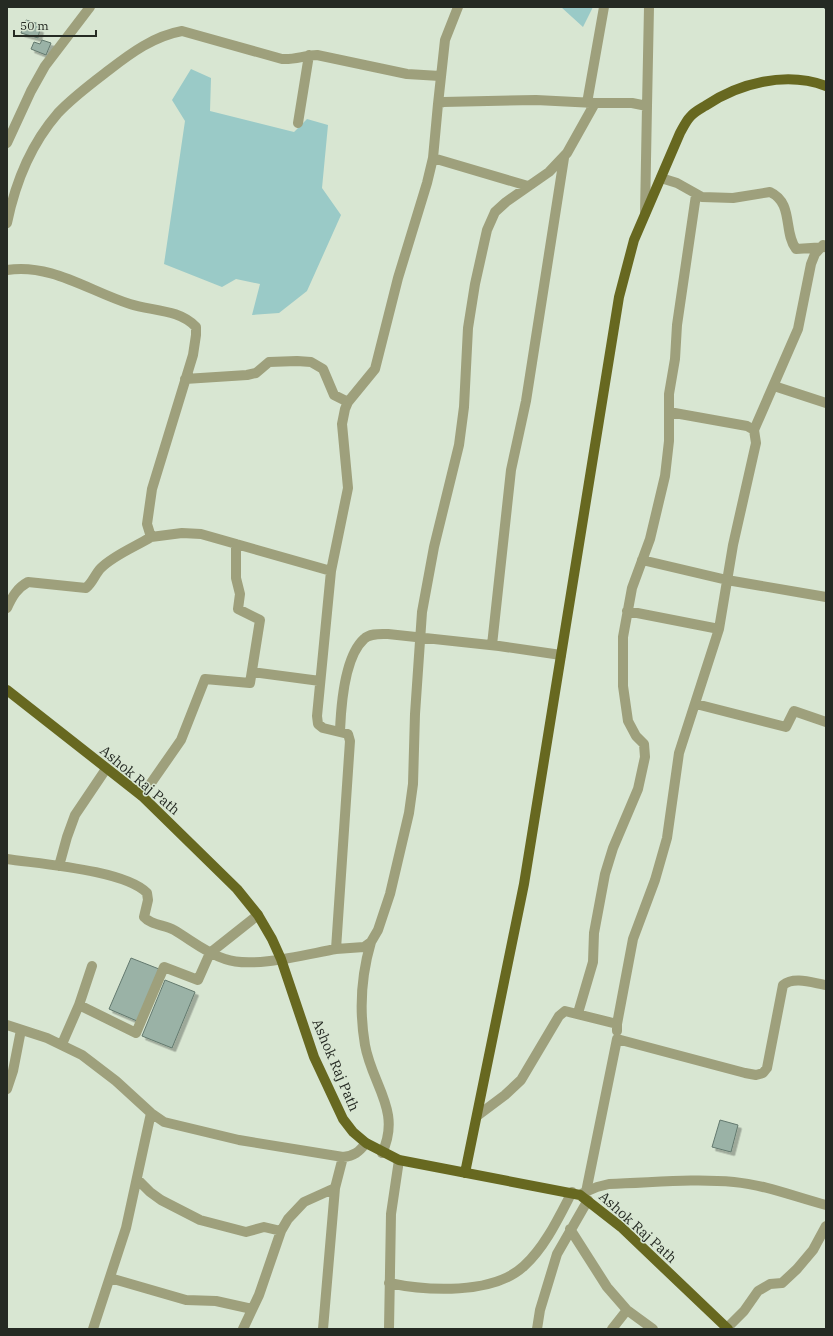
<svg xmlns="http://www.w3.org/2000/svg" width="833" height="1336" viewBox="0 0 833 1336" font-family="'IBM Plex Serif',serif">
<style>
.water{fill:#9acac7}
.building{fill:#9ab2a6;stroke:#63796e;filter:url(#shadow)}
.lines{fill:none;stroke-linecap:round;stroke-linejoin:round}
.minor{stroke:#9ea07c;stroke-width:10}
.major{stroke:#676820;stroke-width:10}
.rail{stroke:#383e36;stroke-width:3}
.labels{text-anchor:middle;stroke-width:3;stroke-linejoin:round;paint-order:stroke}
.street-label{font-size:14px;fill:#252a23;stroke:#d8e6d2}
</style>
<defs>
<filter id="shadow"><feDropShadow dx="3.5" dy="3.5" stdDeviation="0" flood-color="#0004"/></filter>
</defs>
<rect width="100%" height="100%" fill="#d8e6d2"/>
<path class="water" d="M561,7H593L583,27Z
M191,69L211,78L210,111L294,132L307,119L328,125L322,188L341,215L307,291L279,313L252,315L260,284L236,279L222,287L164,264L185,121L172,100Z"/>
<path class="building" d="M26,20L39,24L38,29H40L38,38L21,33Z
M42,40L51,43L46,55L31,49L34,42L40,44Z
M131,958L159,969L137,1021L109,1009Z
M165,980L195,992L172,1048L142,1036Z
M720,1120L738,1125L731,1152L712,1147Z"/>
<g class="lines">
<path class="minor" d="M587,103L604,7
M438,104L445,40L458,7
M647,106L649,7
M298,123L309,55
M7,143L31,91L45,66L90,7
M433,158L528,186
M661,178L677,183L702,197L733,198L770,192C794,203 783,232 796,249L826,247
M7,223C15,184 31,144 58,113C73,97 92,83 109,70C131,53 154,36 182,31L282,59C295,60 305,55 317,55L407,74L440,76
M7,270C51,263 89,291 130,304C152,311 179,309 196,327V335L193,355L152,489L147,524L151,537L182,533L201,534L331,571L348,488L342,424L345,409L348,402L375,369L398,278L427,183L433,158L438,104L443,102L536,100L595,103H632L647,106L645,214
M185,379L247,375L256,373L269,362L297,361L311,362L323,369L334,395L348,402
M774,386L826,403
M754,430L798,329L811,264L815,254L823,245
M642,560L727,580L826,597
M7,608C12,597 17,588 28,582L86,588C93,582 95,574 101,568C114,555 135,547 151,537
M627,611L719,629
M492,645L511,470L526,401L564,158
M252,672L320,681
M696,704L786,727L794,711L826,722
M340,731C341,706 344,657 364,639C370,633 380,634 388,634L499,646L561,655
M142,796L181,740L205,679L250,683L260,620L238,609L240,594L236,578V544
M7,859C40,864 125,870 147,893L148,900L144,917C151,925 165,925 174,930C191,940 206,953 225,959C252,969 307,954 336,949L350,741L348,734L323,728L318,724L317,716L331,571
M59,866L67,837L75,815L106,769
M371,942C361,976 359,1010 365,1045C372,1085 402,1111 382,1153
M336,949L364,947L371,942L378,930L390,894L409,813L413,784L415,714L422,612L434,547L459,445L464,407L468,328L475,284L487,230L495,212L506,202L549,172L567,153L595,103
M79,1005L92,966
M578,1013L593,962L594,933L605,874L613,848L638,789L645,757L644,744L636,736L628,721L623,686V637L632,588L650,539L665,476L669,441V394L675,359L677,325L696,195
M617,1024L633,939L655,880L667,838L679,753L719,629L733,545L756,443L754,430L747,426L669,412
M7,1025L47,1038L82,1055L116,1081L151,1113L164,1122L239,1140L343,1157C354,1156 359,1152 366,1143
M62,1044L79,1005L136,1033L164,967L198,980L210,953L258,915
M7,1089L13,1071L21,1030
M477,1116L505,1095L521,1080L559,1016L565,1011L617,1024V1031
M137,1179L150,1192L161,1200L200,1220L246,1232L264,1227L281,1231
M586,1192L617,1039L745,1073L756,1075L763,1073L767,1068L783,985C794,976 813,983 826,985
M583,1193L597,1187L609,1184C651,1183 692,1178 734,1182C766,1185 795,1197 826,1205
M570,1229L607,1287L627,1310L612,1329
M110,1278L186,1300L216,1301L252,1309
M389,1283C427,1291 493,1295 524,1266C545,1247 559,1217 572,1192
M627,1310L653,1329
M727,1328L744,1311L758,1291L770,1284L782,1283L797,1269L813,1250L826,1226
M93,1329L126,1228L151,1113
M243,1329L259,1295L281,1231L288,1219L304,1202L335,1188
M323,1329L335,1188L343,1157
M389,1329L391,1214L399,1160
M537,1329L540,1310L557,1254L588,1200"/>
<path class="major" d="M7,690L142,796L237,889L258,915L272,939L281,959L314,1057L343,1119L353,1132L366,1143L399,1160L580,1195L621,1227L728,1329
M465,1173L524,884L619,297L634,240L680,133C683,128 686,121 690,117C694,112 700,109 705,106C739,83 786,71 826,86"/>
<path class="rail" d="M825,7L826,8"/>
</g>
<g class="labels">
<g class="street-label">
<text transform="translate(140 780) rotate(40)" y="5">Ashok Raj Path</text>
<text transform="translate(336 1065) rotate(67)" y="5">Ashok Raj Path</text>
<text transform="translate(638 1227) rotate(42)" y="5">Ashok Raj Path</text>
</g>
</g>
<rect width="833" height="1336" fill="none" stroke="#252a23" stroke-width="16"/>
<path d="M14 30v6h82v-6" fill="none" stroke="#252a23" stroke-width="2"/>
<text x="20" y="30" font-size="12" fill="#252a23" stroke="#d8e6d2" stroke-width="3" paint-order="stroke">50 m</text>
</svg>
